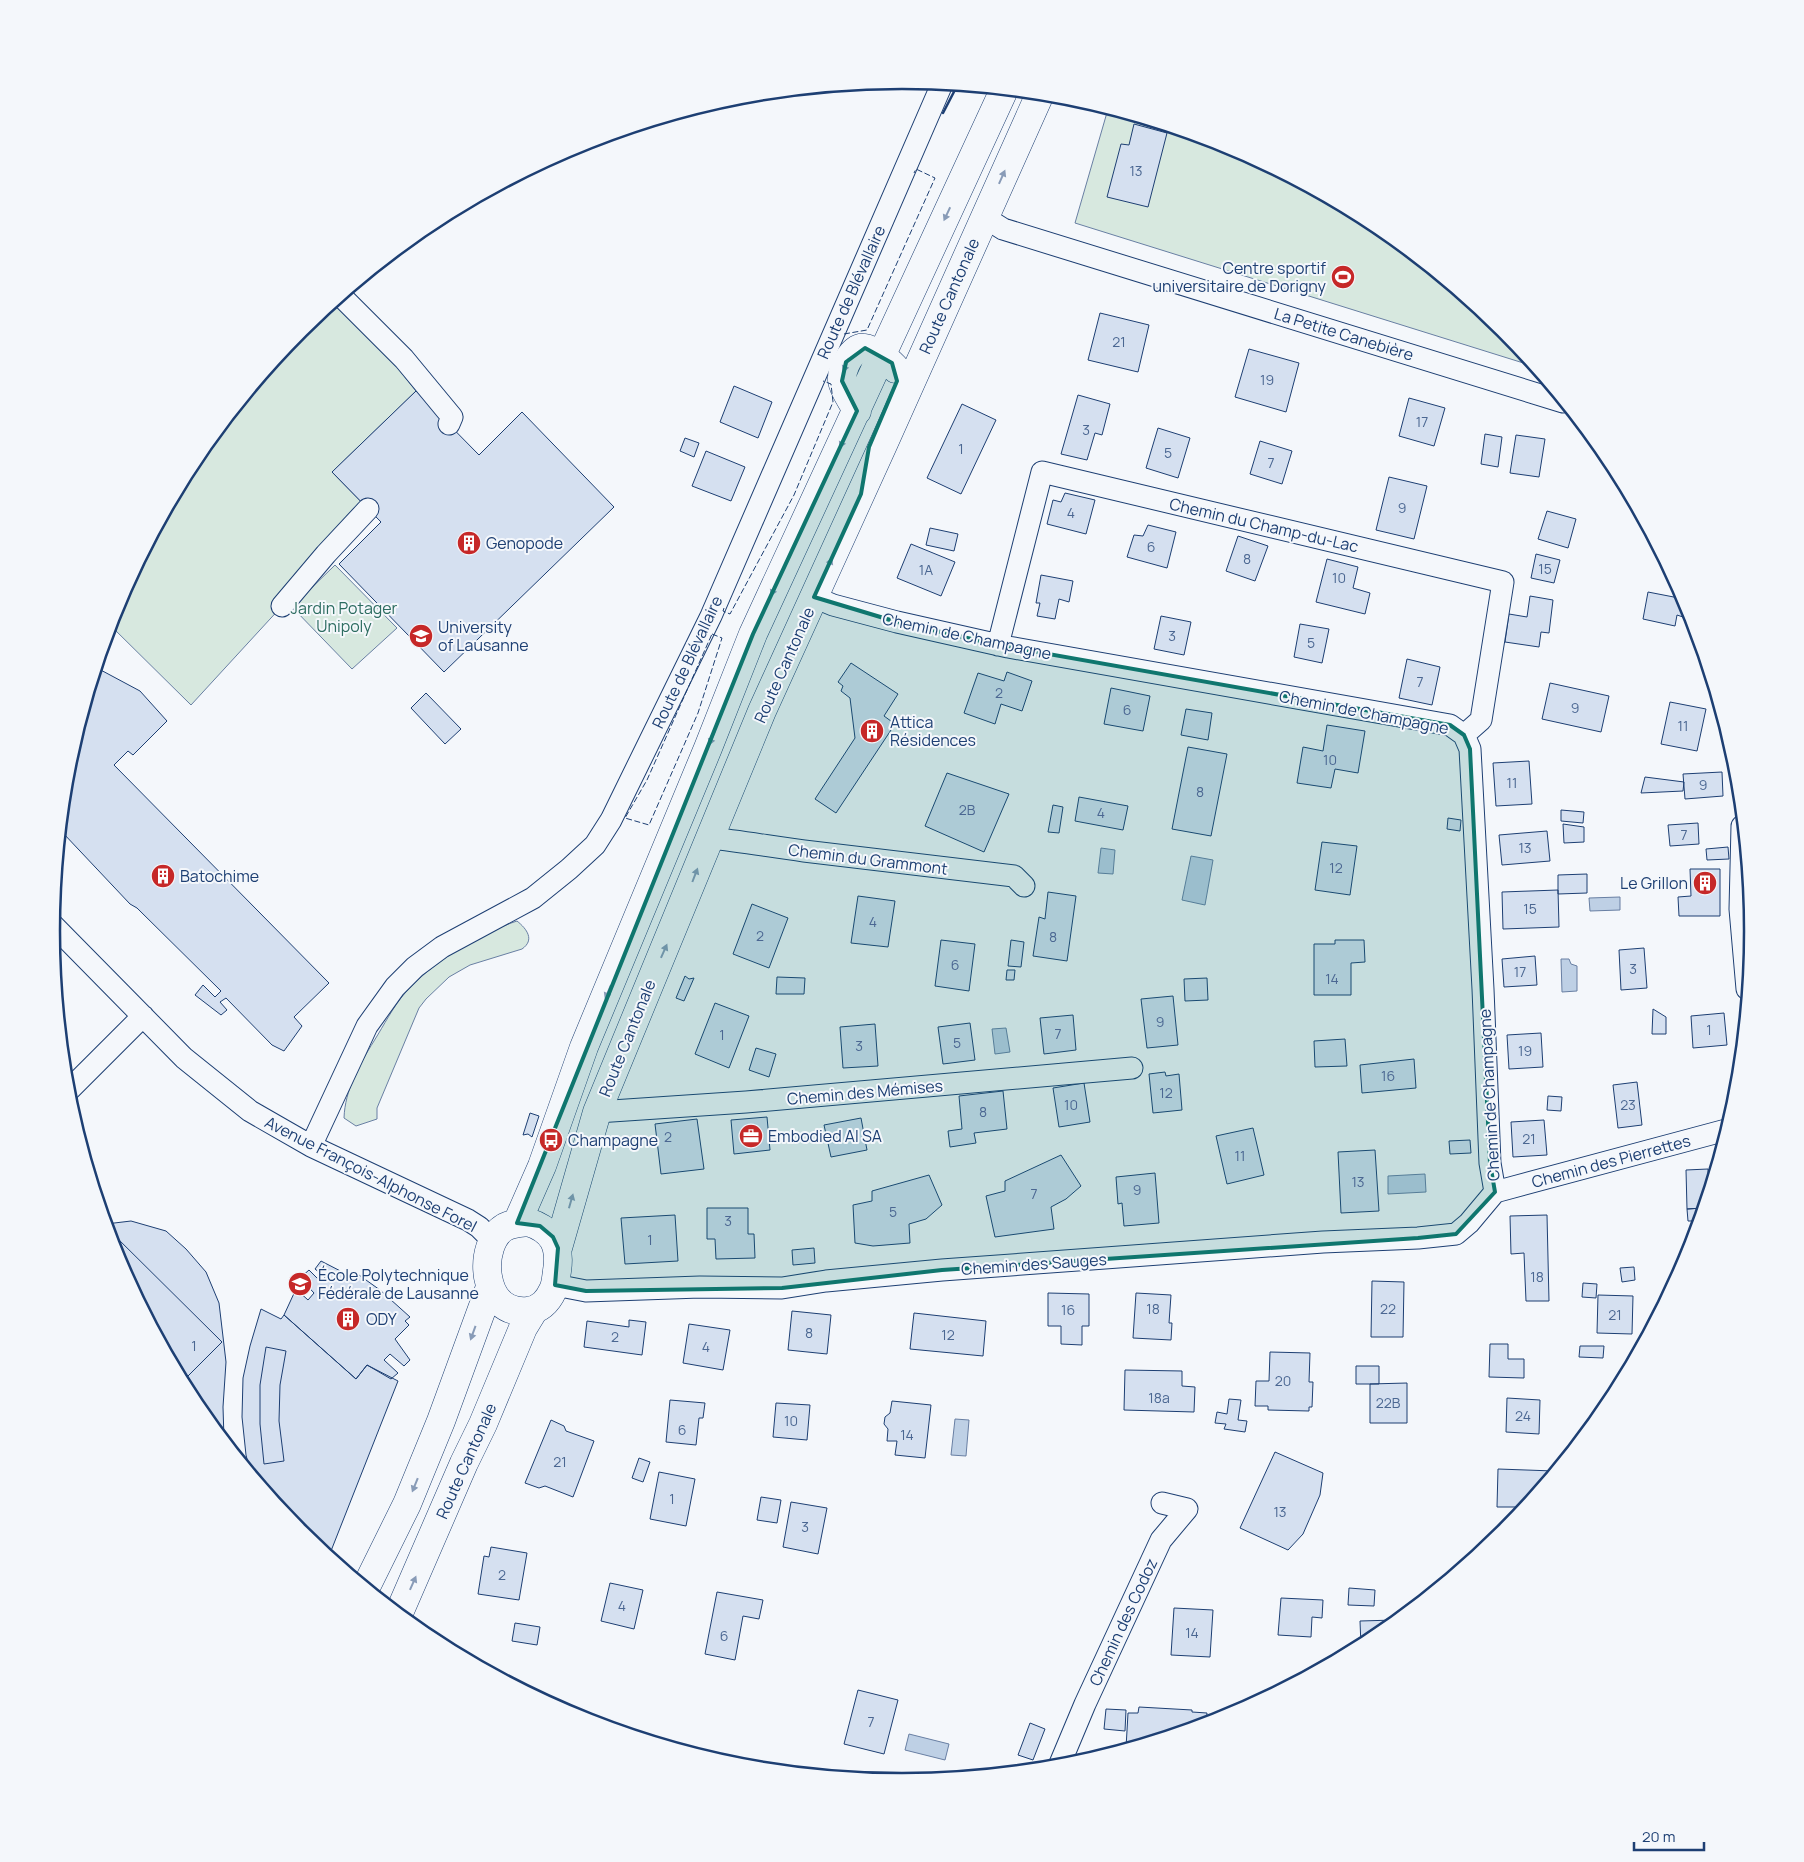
<svg xmlns="http://www.w3.org/2000/svg" width="1804" height="1862" viewBox="0 0 1804 1862" font-family="Manrope,sans-serif">
<style>
.green{fill:#d7e8df;stroke:#687fa3}
.water{fill:#bed0e5;stroke:#687fa3}
.building{fill:#d5e0f0;stroke:#1d3f73}
.lines{fill:none;stroke-linecap:round;stroke-linejoin:round}
.street-casing{stroke:#1d3f73;stroke-width:23}
.primary-casing{stroke:#1d3f73;stroke-width:29}
.street{stroke:#f4f7fb;stroke-width:21}
.primary{stroke:#f4f7fb;stroke-width:28}
.fence{stroke:#1d3f73;stroke-width:1;stroke-dasharray:6 2.5;stroke-linecap:butt}
.wall{stroke:#1d3f73;stroke-width:2.5}
.oneway{fill:#889bb7}
.marked{fill:#0f766e;fill-opacity:0.2;stroke:#0f766e;stroke-width:4;stroke-linejoin:round}
.labels{text-anchor:middle;stroke-width:4;stroke-linejoin:round;paint-order:stroke}
.number-label{font-size:14px;fill:#4b6792}
.poi-label{font-size:16px;fill:#1d3f73;stroke:#f4f7fb;text-anchor:start}
.street-label{font-size:16px;fill:#1d3f73;stroke:#f4f7fb}
.park-label{font-size:16px;fill:#2c6c60;stroke:#f4f7fb}
.rim{fill:none;stroke:#1d3f73;stroke-width:2.5}
</style>
<rect width="100%" height="100%" fill="#f4f7fb"/>
<path class="green" d="M1108,109L1228,145L1375,224L1504,330L1533,366L1075,223Z
M341,296L416,391L332,472L368,509L282,606L191,705L110,625L116,605L195,458L301,329Z
M335,565L397,628L352,669L292,607Z
M517,921C527,929 535,940 522,949L470,965L449,977L426,999L419,1008L377,1108V1119L356,1126L344,1118C345,1090 359,1065 374,1041C384,1025 393,1007 405,993C431,963 480,933 517,921Z"/>
<path class="water" d="M1101,848L1115,850L1113,874L1098,873Z
M1191,856L1213,860L1205,905L1182,900Z
M1620,897V910L1590,911L1589,898Z
M1561,959H1569L1571,964L1577,966V991L1562,992Z
M1006,1028L1010,1052L995,1054L992,1029Z
M1425,1174L1426,1192L1388,1194V1176Z
M955,1419L969,1420L966,1456L951,1455Z
M909,1734L949,1744L945,1760L905,1750Z"/>
<path class="building" d="M1134,124L1167,133L1148,207L1107,197L1121,144L1129,145Z
M1100,313L1149,325L1138,372L1088,360Z
M1249,349L1299,363L1286,412L1235,397Z
M734,386L772,402L758,438L720,422Z
M416,391L479,455L522,412L614,507L444,672L339,564L381,522L332,472Z
M1078,395L1110,404L1102,435L1095,433L1087,460L1061,454Z
M1409,398L1445,408L1434,446L1399,436Z
M962,404L996,420L961,494L927,478Z
M1158,428L1190,438L1178,478L1146,468Z
M1485,434L1502,437L1498,467L1481,464Z
M1516,435L1545,439L1539,477L1510,473Z
M685,438L699,443L694,457L680,451Z
M1260,441L1292,451L1282,484L1250,474Z
M706,451L745,467L731,501L692,486Z
M1389,477L1427,486L1414,539L1376,530Z
M1065,493L1095,500L1086,534L1047,524L1053,500L1061,502Z
M1547,511L1576,519L1568,548L1538,539Z
M1148,525L1176,532L1167,568L1127,557L1134,535L1143,536Z
M930,528L958,534L954,551L926,545Z
M1238,536L1268,546L1255,581L1226,571Z
M911,544L955,562L941,596L897,578Z
M1536,554L1560,560L1554,583L1531,578Z
M1327,559L1358,567L1353,588L1370,593L1365,614L1316,602Z
M1041,575L1073,581L1069,602L1059,599L1055,619L1037,616L1040,603H1036Z
M1648,592L1684,599L1686,602L1683,617L1677,615L1675,626L1643,619Z
M1530,596L1553,600L1549,633L1541,632L1539,647L1505,642L1509,614L1527,617Z
M1161,616L1191,622L1184,655L1154,649Z
M1300,624L1329,629L1322,663L1294,657Z
M1407,659L1440,667L1432,705L1399,698Z
M851,663L898,694L884,716L895,724L836,813L815,799L855,738L850,698L841,691L843,686L838,682Z
M97,668L140,691L167,721L133,755L128,751L114,765L329,983L294,1017L302,1026L284,1051L272,1045L226,998L220,1002L227,1010L221,1015L195,995L203,985L215,997L221,991L137,908L130,904L63,833L61,835L68,765Z
M1007,672L1032,681L1022,711L1001,704L995,724L964,713L978,673L1004,681Z
M1550,683L1609,696L1601,732L1542,719Z
M1111,688L1150,696L1143,731L1104,724Z
M426,693L461,729L445,744L411,708Z
M1670,702L1706,709L1697,751L1661,744Z
M1186,709L1212,713L1208,740L1181,735Z
M1327,725L1365,731L1358,773L1335,769L1331,788L1297,783L1303,747L1323,751Z
M1188,747L1227,754L1211,836L1172,829Z
M1529,761L1532,804L1496,806L1493,763Z
M1722,772L1723,796L1685,799L1683,774Z
M947,773L1009,794L984,852L925,826Z
M1645,777L1684,782L1683,791L1641,793Z
M1079,797L1128,806L1123,830L1075,821Z
M1053,805L1063,807L1059,833L1048,832Z
M1561,810L1584,812L1583,823L1561,821Z
M1448,818L1461,820L1460,831L1447,829Z
M1698,823L1699,844L1670,846L1668,825Z
M1563,824L1584,827V842L1564,843Z
M1547,831L1550,861L1502,865L1499,835Z
M1322,842L1357,846L1350,895L1315,890Z
M1728,847L1729,859L1707,860L1706,849Z
M1690,869H1720V916H1679L1678,897L1691,896Z
M1587,874V893L1558,894V875Z
M1558,890L1559,927L1503,929L1502,892Z
M1048,892L1076,896L1067,961L1033,956L1039,917L1045,919Z
M858,896L895,901L888,947L851,943Z
M752,904L788,918L769,968L733,954Z
M941,940L975,944L969,991L935,986Z
M1011,940L1024,942L1021,967L1008,966Z
M1335,940H1364L1365,962L1351,963V995H1314V944H1335Z
M1644,948L1647,988L1621,990L1619,950Z
M1535,956L1537,985L1504,987L1502,959Z
M1007,970H1015L1014,980H1006Z
M685,976L689,979L694,978L684,1001L676,998Z
M777,977L805,978L804,994H776Z
M1207,978L1208,1000L1185,1001L1184,979Z
M1173,996L1178,1045L1147,1048L1141,999Z
M715,1003L749,1016L729,1068L695,1054Z
M1653,1009L1666,1017V1034H1652Z
M1724,1013L1727,1045L1693,1048L1691,1016Z
M1073,1015L1076,1050L1044,1054L1040,1018Z
M970,1023L975,1060L943,1064L938,1027Z
M875,1024L878,1066L843,1068L840,1027Z
M1541,1033L1543,1067L1509,1069L1507,1035Z
M1345,1039L1347,1066L1315,1067L1314,1041Z
M756,1048L776,1054L769,1077L749,1070Z
M1414,1059L1416,1088L1362,1093L1360,1065Z
M1165,1072L1166,1076L1179,1074L1182,1110L1153,1113L1149,1074Z
M1637,1082L1642,1125L1618,1128L1613,1085Z
M1084,1083L1090,1122L1059,1127L1053,1088Z
M1003,1091L1007,1129L974,1133L976,1143L950,1147L948,1131L962,1129L959,1096Z
M1548,1096L1562,1097L1561,1111L1547,1110Z
M530,1113L539,1116L532,1137L528,1134L523,1135Z
M767,1117L770,1150L734,1154L731,1120Z
M861,1118L867,1150L831,1157L824,1125Z
M697,1119L704,1169L661,1174L655,1124Z
M1544,1120L1547,1155L1513,1157L1511,1122Z
M1253,1128L1264,1175L1227,1184L1216,1136Z
M1470,1140L1471,1153L1450,1154L1449,1141Z
M1375,1150L1379,1211L1341,1213L1338,1152Z
M1061,1155L1081,1186L1066,1199L1051,1207L1054,1229L995,1237L986,1196L1005,1191V1181Z
M1708,1169L1709,1188L1703,1208L1687,1209L1686,1170Z
M1155,1173L1159,1223L1124,1226L1122,1203L1118,1204L1116,1177Z
M929,1175L942,1205L926,1219L909,1224L910,1243L873,1246L855,1243L853,1205L872,1201V1191Z
M707,1208H748V1234H754L755,1258L716,1259L715,1239H707Z
M1703,1208L1699,1221H1688L1687,1209Z
M675,1215L678,1261L625,1264L621,1218Z
M1547,1215L1549,1301H1526L1524,1253L1511,1254L1510,1216Z
M131,1221L166,1231L186,1249L206,1272L219,1303L226,1362L223,1407L224,1439L194,1403L116,1256L106,1224Z
M110,1231L222,1342L183,1381L116,1256L109,1232Z
M814,1248L815,1263L793,1265L792,1250Z
M321,1261L356,1279L359,1275L380,1290L410,1317L405,1321L409,1325L395,1339L410,1360L404,1366L390,1354L384,1360L398,1373L391,1379L367,1365L356,1379L284,1315L296,1289L308,1300L314,1293L300,1278L309,1270L321,1282L325,1277L315,1269Z
M1634,1267L1635,1280L1622,1282L1620,1268Z
M1372,1281L1404,1282L1403,1337H1371Z
M1583,1283L1597,1284L1596,1298L1582,1297Z
M1048,1293L1089,1294V1326H1082V1345L1061,1344V1326H1048Z
M1136,1293L1171,1295L1169,1323H1172L1171,1340L1133,1338Z
M1598,1295L1633,1296L1632,1334L1597,1333Z
M261,1309L281,1319L284,1315L356,1379L367,1365L398,1381L329,1556L300,1532L250,1471L246,1455L242,1417L243,1378L250,1346Z
M792,1311L831,1315L827,1354L788,1350Z
M914,1313L986,1321L983,1356L910,1349Z
M629,1320L646,1322L642,1355L584,1347L587,1321L629,1327Z
M689,1324L730,1330L723,1370L683,1363Z
M1490,1344H1508V1359H1524V1378L1489,1377Z
M1580,1346H1604L1603,1358L1579,1357Z
M266,1347L286,1351L280,1385L279,1421L284,1461L264,1464L260,1424V1385Z
M1270,1352L1310,1353L1309,1382H1313L1312,1407H1309V1411L1268,1410V1406H1255L1256,1381H1269Z
M1356,1366H1379V1384H1356Z
M1125,1370L1182,1371V1386L1195,1387L1194,1412L1124,1410Z
M1407,1383V1423H1370V1384Z
M1507,1398L1540,1400L1539,1434L1506,1432Z
M1229,1399L1241,1400L1238,1420L1247,1421L1245,1432L1224,1429L1226,1424L1215,1423L1217,1412L1227,1414Z
M670,1400L705,1403L703,1418H699L696,1445L666,1442Z
M892,1401L931,1405L925,1458L895,1455L897,1441H887L888,1429L884,1424L885,1417L890,1413Z
M776,1403L810,1405L807,1440L773,1437Z
M551,1420L564,1426L566,1431L594,1441L573,1497L545,1486L539,1488L525,1483Z
M1275,1452L1323,1473L1320,1495L1303,1534L1288,1550L1240,1528Z
M639,1458L650,1462L643,1482L632,1478Z
M1498,1469L1554,1471L1524,1507H1497Z
M659,1472L695,1479L686,1526L650,1519Z
M761,1497L781,1500L777,1523L757,1520Z
M791,1502L827,1508L818,1554L783,1547Z
M491,1547L527,1553L519,1600L478,1594L484,1556L489,1557Z
M610,1583L643,1590L634,1629L601,1621Z
M1349,1588L1375,1590L1374,1606L1348,1605Z
M717,1592L763,1600L759,1619L743,1616L735,1660L705,1654Z
M1281,1598L1323,1600L1322,1618L1312,1617L1311,1637L1278,1635Z
M1174,1608L1213,1610L1210,1657L1171,1655Z
M1395,1620H1397L1374,1639L1361,1646L1360,1621Z
M515,1623L540,1627L537,1645L512,1641Z
M452,1648L487,1664L485,1668L451,1650Z
M858,1690L898,1700L884,1754L844,1744Z
M1139,1707L1192,1710V1712L1207,1713L1206,1724L1126,1748L1128,1713H1138Z
M1106,1709L1126,1710L1125,1731L1104,1729Z
M1030,1723L1045,1729L1033,1760L1018,1755Z"/>
<g class="lines">
<g class="street-casing">
<path id="street" d="M984,217L1003,229L1563,402
M341,296L404,359L452,417L449,424
M814,597L833,605L897,622L1008,647L1450,725L1464,735L1470,749L1483,989L1490,1163L1495,1192
M282,606L326,554L368,509
M998,645L1042,472L1503,582L1481,720L1464,735
M1742,826L1740,909L1747,989
M709,838C741,841 772,847 804,851C874,860 944,868 1014,876L1024,886
M52,924L184,1058L250,1111L311,1146L468,1220L479,1227L493,1241
M67,1092L143,1016
M597,1112L746,1102L1132,1068
M311,1146L367,1026L395,987L415,967L442,947L533,898L569,869L595,845L611,820L711,616L942,84
M1495,1192L1726,1130
M555,1285L586,1291L700,1287L782,1288L826,1281L942,1270L1323,1242L1418,1238L1456,1234L1469,1223L1495,1192
M1059,1766L1085,1704L1161,1540L1187,1509L1162,1503"/>
</g>
<g class="primary-casing">
<path id="primary" d="M857,411C853,402 843,390 842,380C841,370 852,346 864,348C873,349 891,362 896,369
M528,1222C553,1230 561,1245 557,1271C556,1277 556,1284 553,1290C548,1301 541,1309 528,1311C480,1316 477,1243 505,1227C513,1223 520,1223 528,1222Z
M517,1223L542,1166L584,1047L708,748L753,634L1004,90
M558,1248L597,1112L762,711L883,445L1040,94
M366,1587L407,1504L441,1421L490,1287
M399,1613L464,1463L483,1424L523,1328L534,1310"/>
</g>
<use href="#street" class="street"/>
<use href="#primary" class="primary"/>
<path class="fence" d="M844,334L867,330L935,178L916,169L914,173
M724,608L723,611L730,614L794,495L833,402L831,384L823,381
M712,634L722,638L698,713L649,825L625,818L647,780Z"/>
<path class="wall" d="M943,113L957,86"/>
</g>
<defs><path id="oneway-solid" d="M-6-.8H1V-3.2L6.5 0L1 3.2V.8H-6Z" transform="scale(1.25)"/></defs>
<g class="oneway">
<use href="#oneway-solid" transform="translate(1002 177) rotate(-66)"/>
<use href="#oneway-solid" transform="translate(947 214) rotate(115)"/>
<use href="#oneway-solid" transform="translate(846 365) rotate(113)"/>
<use href="#oneway-solid" transform="translate(843 441) rotate(115)"/>
<use href="#oneway-solid" transform="translate(829 565) rotate(-66)"/>
<use href="#oneway-solid" transform="translate(774 589) rotate(115)"/>
<use href="#oneway-solid" transform="translate(712 738) rotate(112)"/>
<use href="#oneway-solid" transform="translate(695 875) rotate(-69)"/>
<use href="#oneway-solid" transform="translate(664 951) rotate(-66)"/>
<use href="#oneway-solid" transform="translate(608 992) rotate(113)"/>
<use href="#oneway-solid" transform="translate(571 1201) rotate(-74)"/>
<use href="#oneway-solid" transform="translate(473 1333) rotate(110)"/>
<use href="#oneway-solid" transform="translate(415 1485) rotate(112)"/>
<use href="#oneway-solid" transform="translate(413 1583) rotate(-66)"/>
</g>
<path class="marked" d="M865,348L892,363L897,381L869,447L861,494L814,597L897,622L998,645L1450,725L1464,735L1470,749L1490,1163L1495,1192L1456,1234L1418,1238L942,1270L782,1288L586,1291L555,1285L558,1248L553,1237L540,1226L517,1223L753,634L857,411L842,381L846,362Z"/>
<defs>
<g id="stadium-disc" transform="scale(1.25)"><circle r="9.5" fill="#c62828" stroke="#f4f7fb"/><path d="M0-5a6.5 5 0 1 0 0 10a6.5 5 0 1 0 0-10ZM-3.5-1.8h7v3.6h-7Z" fill="#fff"/></g>
<g id="building-disc" transform="scale(1.25)"><circle r="9.5" fill="#c62828" stroke="#f4f7fb"/><path d="M-4-6H4V6H1V3H-1V6H-4ZM-2.5-4.3h1.7v1.8h-1.7ZM.8-4.3h1.7v1.8H.8ZM-2.5-1h1.7V.8h-1.7ZM.8-1h1.7V.8H.8Z" fill="#fff"/></g>
<g id="university-disc" transform="scale(1.25)"><circle r="9.5" fill="#c62828" stroke="#f4f7fb"/><path d="M0-5L7-2L0 1L-7-2ZM-4 1L0 2.5L4 1V4Q0 6-4 4Z" fill="#fff"/></g>
<g id="office-disc" transform="scale(1.25)"><circle r="9.5" fill="#c62828" stroke="#f4f7fb"/><path d="M-6-3h4V-5.5h4V-3h4V5H-6ZM-1-4.5V-3h2v-1.5ZM-6 0V1H6V0Z" fill="#fff"/></g>
<g id="bus-disc" transform="scale(1.25)"><circle r="9.5" fill="#c62828" stroke="#f4f7fb"/><path d="M-5-6H5V4H4V6H2V4H-2V6H-4V4H-5ZM-3.5-4V0h7V-4ZM-3.5 1.2v1.5H-2V1.2ZM2 1.2v1.5H3.5V1.2Z" fill="#fff"/></g>
</defs>
<g fill-rule="evenodd">
<use href="#stadium-disc" x="1343" y="277"/>
<use href="#building-disc" x="469" y="543"/>
<use href="#university-disc" x="421" y="636"/>
<use href="#building-disc" x="872" y="731"/>
<use href="#building-disc" x="163" y="876"/>
<use href="#building-disc" x="1705" y="883"/>
<use href="#office-disc" x="751" y="1136"/>
<use href="#bus-disc" x="551" y="1140"/>
<use href="#university-disc" x="300" y="1284"/>
<use href="#building-disc" x="348" y="1319"/>
</g>
<g class="labels">
<g class="number-label">
<text x="1136" y="176">13</text>
<text x="1119" y="347">21</text>
<text x="1267" y="385">19</text>
<text x="1422" y="427">17</text>
<text x="1086" y="435">3</text>
<text x="961" y="454">1</text>
<text x="1168" y="458">5</text>
<text x="1271" y="468">7</text>
<text x="1402" y="513">9</text>
<text x="1071" y="518">4</text>
<text x="1151" y="552">6</text>
<text x="1247" y="564">8</text>
<text x="1545" y="574">15</text>
<text x="926" y="575">1A</text>
<text x="1339" y="583">10</text>
<text x="1172" y="641">3</text>
<text x="1311" y="648">5</text>
<text x="1420" y="687">7</text>
<text x="999" y="698">2</text>
<text x="1575" y="713">9</text>
<text x="1127" y="715">6</text>
<text x="1683" y="731">11</text>
<text x="1330" y="765">10</text>
<text x="1512" y="788">11</text>
<text x="1703" y="790">9</text>
<text x="1200" y="797">8</text>
<text x="967" y="815">2B</text>
<text x="1101" y="818">4</text>
<text x="1684" y="840">7</text>
<text x="1525" y="853">13</text>
<text x="1336" y="873">12</text>
<text x="1530" y="914">15</text>
<text x="873" y="927">4</text>
<text x="760" y="941">2</text>
<text x="1053" y="942">8</text>
<text x="955" y="970">6</text>
<text x="1633" y="974">3</text>
<text x="1520" y="977">17</text>
<text x="1332" y="984">14</text>
<text x="1160" y="1027">9</text>
<text x="1709" y="1035">1</text>
<text x="1058" y="1039">7</text>
<text x="722" y="1040">1</text>
<text x="957" y="1048">5</text>
<text x="859" y="1051">3</text>
<text x="1525" y="1056">19</text>
<text x="1388" y="1081">16</text>
<text x="1166" y="1098">12</text>
<text x="1071" y="1110">10</text>
<text x="1628" y="1110">23</text>
<text x="983" y="1117">8</text>
<text x="668" y="1142">2</text>
<text x="1529" y="1144">21</text>
<text x="1240" y="1161">11</text>
<text x="1358" y="1187">13</text>
<text x="1137" y="1195">9</text>
<text x="1034" y="1199">7</text>
<text x="893" y="1217">5</text>
<text x="728" y="1226">3</text>
<text x="650" y="1245">1</text>
<text x="1537" y="1282">18</text>
<text x="1153" y="1314">18</text>
<text x="1388" y="1314">22</text>
<text x="1068" y="1315">16</text>
<text x="1615" y="1320">21</text>
<text x="809" y="1338">8</text>
<text x="948" y="1340">12</text>
<text x="615" y="1342">2</text>
<text x="194" y="1351">1</text>
<text x="706" y="1352">4</text>
<text x="1283" y="1386">20</text>
<text x="1159" y="1403">18a</text>
<text x="1388" y="1408">22B</text>
<text x="1523" y="1421">24</text>
<text x="791" y="1426">10</text>
<text x="682" y="1435">6</text>
<text x="907" y="1440">14</text>
<text x="560" y="1467">21</text>
<text x="672" y="1504">1</text>
<text x="1280" y="1517">13</text>
<text x="805" y="1532">3</text>
<text x="502" y="1580">2</text>
<text x="622" y="1611">4</text>
<text x="1192" y="1638">14</text>
<text x="724" y="1641">6</text>
<text x="871" y="1727">7</text>
</g>
<g class="poi-label">
<text x="1326" y="274" text-anchor="end">Centre sportif<tspan x="1326" dy="18">universitaire de Dorigny</tspan></text>
<text x="486" y="549">Genopode</text>
<text x="438" y="633">University<tspan x="438" dy="18">of Lausanne</tspan></text>
<text x="890" y="728">Attica<tspan x="890" dy="18">Résidences</tspan></text>
<text x="180" y="882">Batochime</text>
<text x="1688" y="889" text-anchor="end">Le Grillon</text>
<text x="768" y="1142">Embodied AI SA</text>
<text x="568" y="1146">Champagne</text>
<text x="318" y="1281">École Polytechnique<tspan x="318" dy="18">Fédérale de Lausanne</tspan></text>
<text x="366" y="1325">ODY</text>
</g>
<g class="street-label">
<text transform="translate(851 292) rotate(-66)" y="6">Route de Blévallaire</text>
<text transform="translate(949 296) rotate(-66)" y="6">Route Cantonale</text>
<text transform="translate(1344 334) rotate(17)" y="6">La Petite Canebière</text>
<text transform="translate(1264 525) rotate(13)" y="6">Chemin du Champ-du-Lac</text>
<text transform="translate(967 636) rotate(12)" y="6">Chemin de Champagne</text>
<text transform="translate(687 662) rotate(-65)" y="6">Route de Blévallaire</text>
<text transform="translate(784 665) rotate(-66)" y="6">Route Cantonale</text>
<text transform="translate(1364 712) rotate(11)" y="6">Chemin de Champagne</text>
<text transform="translate(868 859) rotate(7)" y="6">Chemin du Grammont</text>
<text transform="translate(627 1038) rotate(-68)" y="6">Route Cantonale</text>
<text transform="translate(865 1092) rotate(-5)" y="6">Chemin des Mémises</text>
<text transform="translate(1489 1095) rotate(-93)" y="6">Chemin de Champagne</text>
<text transform="translate(1611 1161) rotate(-15)" y="6">Chemin des Pierrettes</text>
<text transform="translate(371 1174) rotate(27)" y="6">Avenue François-Alphonse Forel</text>
<text transform="translate(1034 1264) rotate(-4)" y="6">Chemin des Sauges</text>
<text transform="translate(466 1461) rotate(-66)" y="6">Route Cantonale</text>
<text transform="translate(1123 1622) rotate(-65)" y="6">Chemin des Codoz</text>
</g>
<g class="park-label">
<text x="344" y="614">Jardin Potager<tspan x="344" dy="18">Unipoly</tspan></text>
</g>
</g>
<path d="M0 0H1804V1862H0ZM60 931a842 842 0 1 1 1684 0a842 842 0 1 1-1684 0Z" fill="#f4f7fb" fill-rule="evenodd"/>
<path class="rim" d="M60 931a842 842 0 1 1 1684 0a842 842 0 1 1-1684 0Z"/>
<path d="M1634 1842v8h70v-8" fill="none" stroke="#1d3f73" stroke-width="2.5"/>
<text x="1642" y="1842" font-size="15" fill="#1d3f73" stroke="#f4f7fb" stroke-width="4" paint-order="stroke">20 m</text>
</svg>
